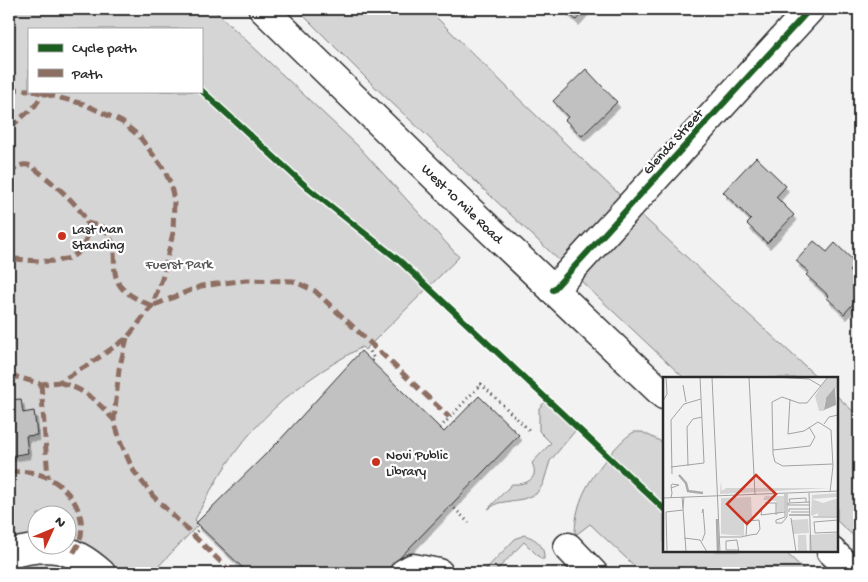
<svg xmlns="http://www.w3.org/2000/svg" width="868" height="582" viewBox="0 0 868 582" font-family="'Gochi Hand',sans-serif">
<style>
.built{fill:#e3e3e3}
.green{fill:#d5d5d5;stroke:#808080;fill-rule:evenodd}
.building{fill:#c1c1c1;stroke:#2b2b2b;filter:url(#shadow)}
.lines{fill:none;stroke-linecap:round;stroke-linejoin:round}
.minor-casing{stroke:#2b2b2b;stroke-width:31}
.major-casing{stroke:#2b2b2b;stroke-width:31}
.path{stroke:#2b2b2b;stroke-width:3;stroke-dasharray:1 4;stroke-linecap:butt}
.minor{stroke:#fff;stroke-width:28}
.major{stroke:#fff;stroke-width:28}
.quiet{stroke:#8d6e63;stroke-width:5;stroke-dasharray:10 5;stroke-linecap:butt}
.cycleway-casing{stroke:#fff;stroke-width:9}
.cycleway{stroke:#1b5e20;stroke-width:6}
.poi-dot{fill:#c8321e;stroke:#fff;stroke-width:2}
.labels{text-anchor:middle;stroke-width:4.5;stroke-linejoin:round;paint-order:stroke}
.street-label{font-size:14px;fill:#2b2b2b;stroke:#fff}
.poi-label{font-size:14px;fill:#2b2b2b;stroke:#fff;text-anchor:start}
.park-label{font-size:14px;fill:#565656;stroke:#fff}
.inset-river{fill:none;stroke:#ababab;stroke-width:2.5}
.inset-road{fill:none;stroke:#a2a2a2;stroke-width:1}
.view{fill:#c8321e;fill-opacity:0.15;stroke:#c8321e;stroke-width:2.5}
.inset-edge{fill:none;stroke:#2b2b2b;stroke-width:2.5}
</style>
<defs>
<filter id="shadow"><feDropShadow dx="3" dy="5.5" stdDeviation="0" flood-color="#0004"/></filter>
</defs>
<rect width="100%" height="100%" fill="#f2f2f2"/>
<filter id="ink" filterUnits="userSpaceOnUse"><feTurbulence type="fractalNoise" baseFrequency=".02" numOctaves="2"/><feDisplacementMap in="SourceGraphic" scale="10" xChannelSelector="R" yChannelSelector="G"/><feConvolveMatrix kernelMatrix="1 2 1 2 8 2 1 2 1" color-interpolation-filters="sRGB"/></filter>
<g filter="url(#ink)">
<path class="built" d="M34,535H37L38,544L99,553L120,573H9V539Z"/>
<path class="green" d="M9,9H213L358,146L459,257L365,350L362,347C282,390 235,438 195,520L199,524L152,573H120L99,553L68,538V514H38L37,535L9,539ZM29,29H201V91H29Z
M297,9H428C554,136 686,257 818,378H684L374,86Z
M837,396L859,417V541L837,521Z
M545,402L575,431L550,461L543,484L536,494L523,499L498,503L488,509L512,484C526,485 540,479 532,463L551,443L539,431V408Z
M634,432H642L664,443V551H784L808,573H642L590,524L577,534L575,532C576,501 588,482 606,459C615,449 622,439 634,432Z
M524,535C536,538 545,546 544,559H541L524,542L494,573H482L515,539Z"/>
<path class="building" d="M564,9H586L576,20Z
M586,69L617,102L582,136L565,120L568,117L553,101Z
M756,157L786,186L776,197L794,215L767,243L747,224L751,220L723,192Z
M814,241L827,252L835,243L857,264L849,271L859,281V297L844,314L827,298L829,296L806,275L809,272L796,261Z
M361,351L444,432L479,396L519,435L385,573H248L196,523L278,442Z
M21,399L23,413L34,411L37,435L26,436L28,453L9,456V400Z"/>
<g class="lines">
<g class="minor-casing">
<path id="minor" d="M553,290L810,9
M568,547L593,573
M9,554C48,544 70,545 101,573
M404,573L413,568L439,573"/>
</g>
<g class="major-casing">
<path id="major" d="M263,9L468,209L664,395
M831,551L855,573"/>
</g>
<path class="path" d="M372,361L374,359L370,351L374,347
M440,428L481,384L531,432
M451,505L469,523
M193,535L201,527"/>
<use href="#minor" class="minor"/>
<use href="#major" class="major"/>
<path class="quiet" d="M9,89L29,90
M9,124L15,123L34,107L45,91
M9,175C15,168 21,162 31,166C46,177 82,206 87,223C89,230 88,236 85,242C82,251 75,256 66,259C47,264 28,259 9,259
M87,223L103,227C123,248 107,269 121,287C129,296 141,301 152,306L201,286L246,280L293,281L315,291L449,417
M127,338L119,369L114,420L121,443L133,470L153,496L232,573
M9,376L17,377L41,384L59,382L88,365L127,338L152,306L162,279L173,233L174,200L170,182L163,168L139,136L122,122L84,104L33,91
M59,382C87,391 94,398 114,420
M41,384L48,478
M9,473C46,463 91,500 80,540C79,545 75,549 73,554"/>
<g class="cycleway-casing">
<path id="cycleway" d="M201,90L309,189L400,261L664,509
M553,290L810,9"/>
</g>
<use href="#cycleway" class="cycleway"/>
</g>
</g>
<g class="poi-dot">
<circle cx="62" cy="236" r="5"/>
<circle cx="376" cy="462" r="5"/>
</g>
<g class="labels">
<g class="street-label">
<text transform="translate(672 141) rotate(-48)" y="5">Glenda Street</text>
<text transform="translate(463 203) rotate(44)" y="5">West 10 Mile Road</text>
</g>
<g class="poi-label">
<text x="72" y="233">Last Man<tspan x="72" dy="16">Standing</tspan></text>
<text x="386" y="459">Novi Public<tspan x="386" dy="16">Library</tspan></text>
</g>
<g class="park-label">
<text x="179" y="268">Fuerst Park</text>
</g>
</g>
<g transform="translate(663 377)">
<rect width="175" height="175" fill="#f2f2f2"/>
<path d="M164,0H175V25L173,11L162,23L161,34H156L152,19ZM58,104L59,114L63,111H166L57,117ZM175,116V120L149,122L160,126L175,121V139H155V136L149,139L148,137L149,118ZM121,119V134L114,137L113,124L100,123L102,119ZM88,120L89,142L81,146V159L58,157V121ZM145,142L146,156L130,157L129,143ZM175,156V175H146V158ZM135,158H143L144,175H135Z" fill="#d5d5d5"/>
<path d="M172,10L173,28L161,33L163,21Z" fill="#ababab"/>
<path class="inset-river" d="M16,98L23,106L25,114L40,116M54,142L55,175"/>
<path class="inset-road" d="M49,0L57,175M86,0L92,118M112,0L146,2L158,9M165,0L144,26H136L119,20L109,25L110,77L112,85L120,89L170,87M20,8L23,25M127,22L125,57L141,54L155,45L168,53L170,89L167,115M0,24L4,17L3,0M161,47L166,40L175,38M110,73L147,69L152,60L146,50M25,89L24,50L30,42L39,40M8,90L41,86L37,0M9,97L8,43L21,27L38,22M146,116L148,175M122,117V140L113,143V146H119L124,140V117M19,120L20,131L21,120M0,121L175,114M8,121L9,116L8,109L9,107L16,108L8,111M127,125L126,122L143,121V125M147,125L125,126V128H147M102,126H113V138M20,131L23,175M99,131L98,138L122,135M126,135V132H147M128,135H147M147,138H126H147M150,140H175M128,141L133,175M175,143L151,145L152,156L175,155M56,160H78L82,159H83L87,158L94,157L97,152L96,143L84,144L83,159M21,161L37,163L44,175M39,164L42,156L40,132L39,136M76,173H63V164L74,163V164L76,175M4,175L3,135L20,133"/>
<path class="view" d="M93,98L113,117L84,147L64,127Z"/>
<rect width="175" height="175" class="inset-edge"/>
</g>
<rect width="868" height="582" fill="none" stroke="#fff" stroke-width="30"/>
<rect x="15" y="15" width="838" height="552" fill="none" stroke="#2b2b2b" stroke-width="2" filter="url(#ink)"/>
<rect x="28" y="28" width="175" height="65" fill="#ffffff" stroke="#aaaaaa"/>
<rect x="38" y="44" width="25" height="8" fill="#1b5e20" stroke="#aaaaaa"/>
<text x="72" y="52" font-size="15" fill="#2b2b2b">Cycle path</text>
<rect x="38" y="69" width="25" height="8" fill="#8d6e63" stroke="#aaaaaa"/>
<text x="72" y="78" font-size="15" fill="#2b2b2b">Path</text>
<g transform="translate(52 530) rotate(46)"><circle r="24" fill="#ffffff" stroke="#aaaaaa"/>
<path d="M0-4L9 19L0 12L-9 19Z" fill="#c8321e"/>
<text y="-8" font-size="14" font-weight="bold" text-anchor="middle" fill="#2b2b2b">N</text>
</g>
</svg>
